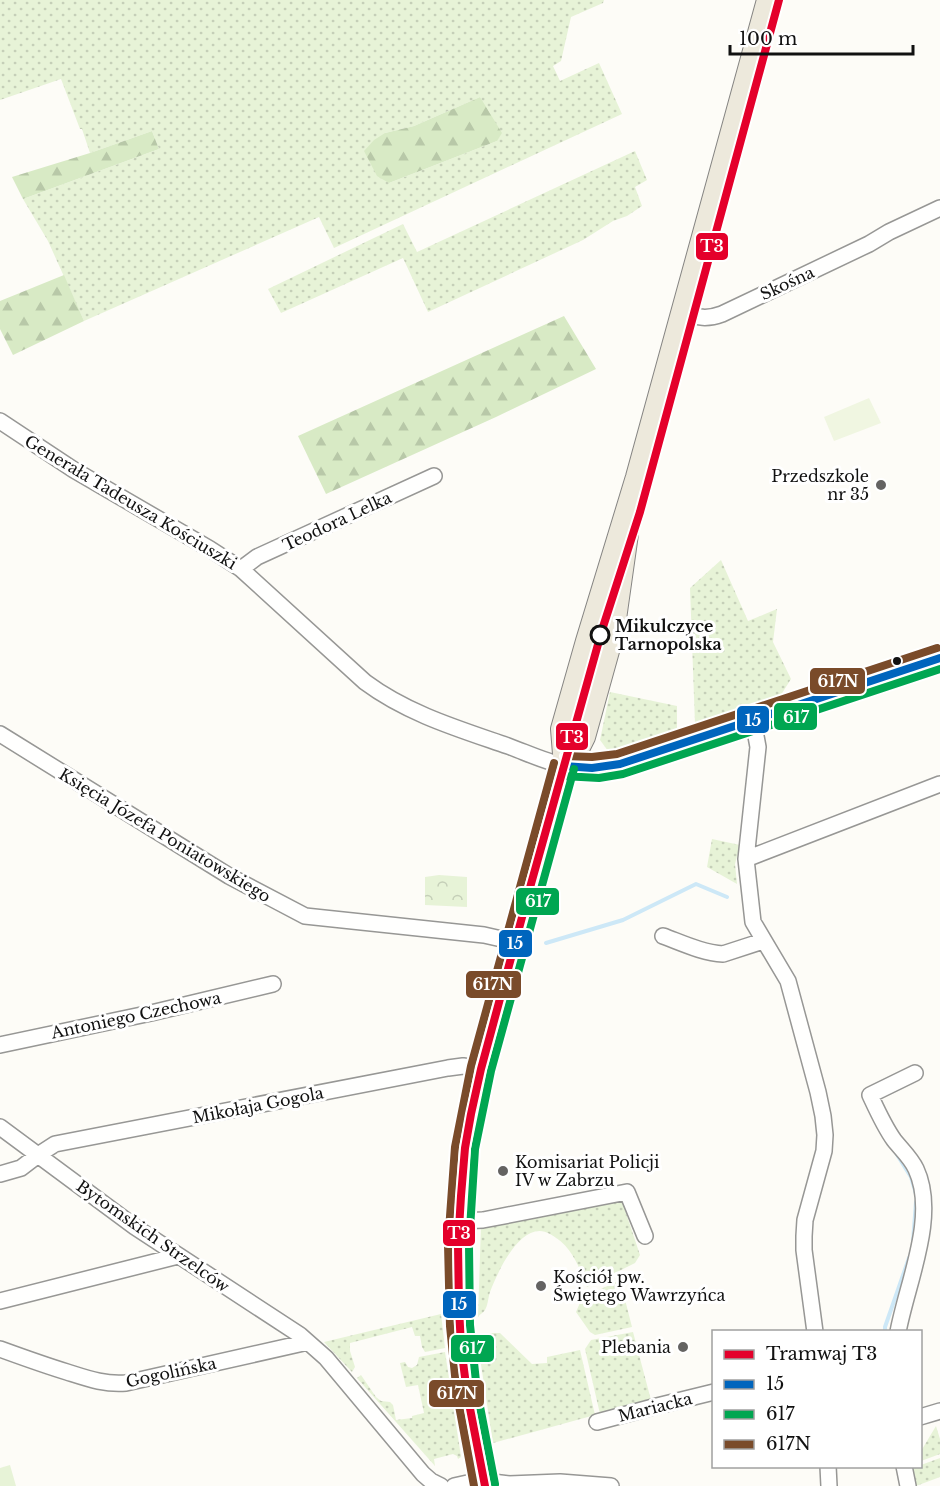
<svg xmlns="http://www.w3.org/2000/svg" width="940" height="1486" viewBox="0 0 940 1486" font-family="'Libre Baskerville',serif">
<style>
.grass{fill:url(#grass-dots);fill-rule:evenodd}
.forest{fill:url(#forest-firs)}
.park{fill:url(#park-crowns)}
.pitch{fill:#f0f6e1}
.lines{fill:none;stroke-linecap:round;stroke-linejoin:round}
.stream{stroke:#cde8f7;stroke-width:4}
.minor-casing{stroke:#979795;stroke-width:18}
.major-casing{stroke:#858482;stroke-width:22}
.minor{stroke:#fffffe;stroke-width:15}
.major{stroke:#ede9dc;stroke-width:20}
.bus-1-casing{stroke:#fff;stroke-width:12}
.bus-2-casing{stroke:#fff;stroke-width:12}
.bus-3-casing{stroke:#fff;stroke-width:12}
.bus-1{stroke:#0065bd;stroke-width:8}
.bus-2{stroke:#00a651;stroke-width:8}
.bus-3{stroke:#7a4b2a;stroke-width:8}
.tram-1-casing{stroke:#fff;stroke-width:12}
.tram-1{stroke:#e4002b;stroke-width:8}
.poi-dot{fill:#646362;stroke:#fff;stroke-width:2}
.stop-dot{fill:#fff;stroke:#111;stroke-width:3}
.bus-dot{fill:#111;stroke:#fff;stroke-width:2}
.labels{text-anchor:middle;stroke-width:6;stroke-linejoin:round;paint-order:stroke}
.street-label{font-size:16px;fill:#111;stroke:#fff}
.poi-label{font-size:16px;fill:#111;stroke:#fff;text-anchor:end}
.stop-label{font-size:16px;font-weight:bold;fill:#111;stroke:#fff;text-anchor:start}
.line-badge{stroke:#fff;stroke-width:2}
.badge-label{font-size:16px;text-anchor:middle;font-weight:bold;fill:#fff}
</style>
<defs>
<pattern id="grass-dots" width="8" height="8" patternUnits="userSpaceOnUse" patternTransform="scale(1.5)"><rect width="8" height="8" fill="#e7f3d7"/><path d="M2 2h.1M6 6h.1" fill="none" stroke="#c5cfb8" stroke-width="1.8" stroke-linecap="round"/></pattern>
<pattern id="forest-firs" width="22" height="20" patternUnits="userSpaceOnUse" patternTransform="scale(1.5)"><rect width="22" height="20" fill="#d8eac5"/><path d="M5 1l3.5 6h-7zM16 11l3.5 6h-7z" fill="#b8c8a8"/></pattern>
<pattern id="park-crowns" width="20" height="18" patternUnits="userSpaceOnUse" patternTransform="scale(1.5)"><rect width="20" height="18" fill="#e7f3d7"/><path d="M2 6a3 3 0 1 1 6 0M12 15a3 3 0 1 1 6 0" fill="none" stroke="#c5cfb8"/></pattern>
</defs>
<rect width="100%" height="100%" fill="#fdfcf7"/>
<path class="grass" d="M0,0H604L603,3L571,17L561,61L553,66L560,81L599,63L622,114L334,248L319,217L84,321L48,241L23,199L159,149L152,131L90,153L82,129H80L61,79L0,100ZM480,97L497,141L389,183L385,133L414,126Z
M635,151L647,180L635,187L642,206L627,216L613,221L583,240L428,312L403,258L281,313L268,289L403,224L417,252Z
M721,560L748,621L777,609L773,642L791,679L779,698L695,724L690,588Z
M610,692L677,706V736L611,755L600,740Z
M712,839L740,845L735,864L737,884L707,867Z
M622,1201L640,1255L635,1263L587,1287C579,1266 571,1245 550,1234C522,1218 498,1271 490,1292C488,1298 488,1305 485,1310C483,1313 480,1314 478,1317L481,1225Z
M620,1280L632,1327L595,1335L590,1332L576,1312L582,1298Z
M441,1314L445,1348L425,1352L422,1347L420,1336H415L412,1327L350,1343V1351L355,1367L352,1372L324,1342Z
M633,1332L651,1400L600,1414L585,1349L591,1340Z
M479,1333H500L532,1364L547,1363V1357L580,1350L595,1415L493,1443L480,1358Z
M445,1352L461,1457L458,1459L457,1456L453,1454L434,1459L435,1466L357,1378L361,1375L376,1397L381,1401L390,1402L393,1405L396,1420L412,1418V1416L424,1413L418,1385L406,1387L400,1363L405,1362L408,1367L412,1368L417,1365L419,1357Z
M936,1426L940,1439V1454L921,1461V1451Z
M940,1458V1477L916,1486L911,1468L920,1466L921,1465Z"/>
<path class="forest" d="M480,97L502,133L497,141L389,183L377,176L364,151L374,140L385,133L414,126Z
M152,131L159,149L23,199L12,177L90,153Z
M64,275L84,321L13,355L0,329V301Z
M564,316L596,369L496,417L326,494L298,436Z"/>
<path class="park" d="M439,875L467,877V907L425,905V877Z
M10,1465L16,1486H0V1468Z"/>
<path class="pitch" d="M869,398L881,423L834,441L824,417Z"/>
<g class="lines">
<path class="stream" d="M546,943L623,920L696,884L727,897
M896,1153L911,1177L916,1194
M913,1242L916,1202
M885,1332V1327L909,1258"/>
<g class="minor-casing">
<path id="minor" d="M682,313C697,317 706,320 722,314L869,244L889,232L940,208
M0,421L74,470L210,549L241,569L365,682C408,714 459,729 508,746C527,753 546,762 565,766C584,769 602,769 620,764L940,658
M241,569L257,557L434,476
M753,720L758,747L746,859L753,922L788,981L818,1092L823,1116L825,1135L824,1151L805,1220L804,1236V1250L815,1332
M0,734L229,876L305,916L484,935L515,942
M746,859L940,784
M663,936C682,943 703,953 723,954L763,941
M0,1045L151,1013L273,984
M0,1127L135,1227L300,1335L326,1358L423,1474L431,1481L441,1486
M0,1174L21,1168L38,1155L55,1144L448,1068L463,1066L481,1069
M459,1221L483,1220L627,1192L645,1236
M0,1301L178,1256
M898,1332C907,1283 938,1216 916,1169C911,1158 901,1149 894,1140C884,1126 877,1110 870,1095L915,1073
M0,1349C22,1357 44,1365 67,1372C86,1378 105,1385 126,1383L308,1342
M920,1417L940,1411
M597,1422L653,1407L714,1392
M828,1466L829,1486
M904,1466L908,1486
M454,1486L472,1482L484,1481L509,1484L560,1482L611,1486"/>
</g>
<g class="major-casing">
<path id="major" d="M564,766L580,747L585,737L614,633L628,534
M485,1486C475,1440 466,1393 461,1346C452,1254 459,1159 481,1069L564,766L561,729L586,641L636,477L767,0"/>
</g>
<use href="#minor" class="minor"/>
<use href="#major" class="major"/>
<g class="bus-1-casing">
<path id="bus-1" d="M564,766L592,768L620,764L940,658
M485,1486L467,1393L460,1326L458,1245L465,1148L481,1069L564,766"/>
</g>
<g class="bus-2-casing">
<path id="bus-2" d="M563,776L599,778L623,774L940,669
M495,1484L477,1391L470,1325L469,1245L475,1149L491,1071L574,769"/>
</g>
<g class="bus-3-casing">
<path id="bus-3" d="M565,756L592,757L617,754L937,648
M474,1486L457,1395L450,1326L448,1244L455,1147L471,1066L554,763"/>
</g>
<use href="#bus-1" class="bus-1"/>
<use href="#bus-2" class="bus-2"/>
<use href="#bus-3" class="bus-3"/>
<g class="tram-1-casing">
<path id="tram-1" d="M485,1486L467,1393L461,1346L459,1308L458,1245L461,1196L465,1148L471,1114L481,1069L531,884L602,630L640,512L779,0"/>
</g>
<use href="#tram-1" class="tram-1"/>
</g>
<g class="poi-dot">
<circle cx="881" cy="485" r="6"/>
<circle cx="503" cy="1171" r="6"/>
<circle cx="541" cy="1286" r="6"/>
<circle cx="683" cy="1347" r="6"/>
</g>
<circle class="stop-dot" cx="600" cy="635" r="9"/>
<circle class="bus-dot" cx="897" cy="661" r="5"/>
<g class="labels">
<g class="street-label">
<text transform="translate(787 283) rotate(-25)" y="6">Skośna</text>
<text transform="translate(131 502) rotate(31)" y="6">Generała Tadeusza Kościuszki</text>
<text transform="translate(337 521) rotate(-25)" y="6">Teodora Lelka</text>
<text transform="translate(165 835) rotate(31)" y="6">Księcia Józefa Poniatowskiego</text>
<text transform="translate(136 1015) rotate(-12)" y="6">Antoniego Czechowa</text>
<text transform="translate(258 1105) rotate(-11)" y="6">Mikołaja Gogola</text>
<text transform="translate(153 1236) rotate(35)" y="6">Bytomskich Strzelców</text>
<text transform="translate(171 1372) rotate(-12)" y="6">Gogolińska</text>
<text transform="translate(655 1407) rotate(-14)" y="6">Mariacka</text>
</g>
<g class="poi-label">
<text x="869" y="482">Przedszkole<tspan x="869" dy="18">nr 35</tspan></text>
<text x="515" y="1168" text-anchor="start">Komisariat Policji<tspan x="515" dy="18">IV w Zabrzu</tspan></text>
<text x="553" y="1283" text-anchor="start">Kościół pw.<tspan x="553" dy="18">Świętego Wawrzyńca</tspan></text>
<text x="671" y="1353">Plebania</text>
</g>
<g class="stop-label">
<text x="615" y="632">Mikulczyce<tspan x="615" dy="18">Tarnopolska</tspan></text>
</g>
</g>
<g class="line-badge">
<rect x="695" y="232" width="34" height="29" rx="6" fill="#e4002b"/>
<rect x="809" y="667" width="57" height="28" rx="6" fill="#7a4b2a"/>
<rect x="773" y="702" width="45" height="29" rx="6" fill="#00a651"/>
<rect x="736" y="705" width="34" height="29" rx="6" fill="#0065bd"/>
<rect x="555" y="722" width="34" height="29" rx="6" fill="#e4002b"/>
<rect x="515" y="887" width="45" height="29" rx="6" fill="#00a651"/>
<rect x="498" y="929" width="35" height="29" rx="6" fill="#0065bd"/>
<rect x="465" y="970" width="57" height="29" rx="6" fill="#7a4b2a"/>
<rect x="442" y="1219" width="34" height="28" rx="6" fill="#e4002b"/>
<rect x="442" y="1290" width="35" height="29" rx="6" fill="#0065bd"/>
<rect x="450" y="1334" width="45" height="29" rx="6" fill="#00a651"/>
<rect x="428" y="1379" width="57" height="29" rx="6" fill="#7a4b2a"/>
</g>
<g class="badge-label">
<text x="712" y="252">T3</text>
<text x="838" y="687">617N</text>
<text x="796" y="723">617</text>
<text x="753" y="726">15</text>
<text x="572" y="743">T3</text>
<text x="538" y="907">617</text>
<text x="515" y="949">15</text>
<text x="493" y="990">617N</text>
<text x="459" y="1239">T3</text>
<text x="459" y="1310">15</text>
<text x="472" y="1354">617</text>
<text x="457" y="1399">617N</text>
</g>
<rect x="712" y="1330" width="210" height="138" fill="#ffffff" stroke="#a0a0a0" stroke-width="1.5"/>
<rect x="724" y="1350" width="30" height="9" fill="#e4002b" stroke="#a0a0a0" stroke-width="1.5"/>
<text x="766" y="1360" font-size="18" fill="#111111">Tramwaj T3</text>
<rect x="724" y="1380" width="30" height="9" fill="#0065bd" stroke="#a0a0a0" stroke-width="1.5"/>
<text x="766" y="1390" font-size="18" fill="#111111">15</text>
<rect x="724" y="1410" width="30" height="9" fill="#00a651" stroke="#a0a0a0" stroke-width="1.5"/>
<text x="766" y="1420" font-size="18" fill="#111111">617</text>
<rect x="724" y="1440" width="30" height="9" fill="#7a4b2a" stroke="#a0a0a0" stroke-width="1.5"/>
<text x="766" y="1450" font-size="18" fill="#111111">617N</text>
<path d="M730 45v9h183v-9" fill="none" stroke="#111111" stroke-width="3"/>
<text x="739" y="45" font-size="18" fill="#111111" stroke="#ffffff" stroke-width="4.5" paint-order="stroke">100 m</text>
</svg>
